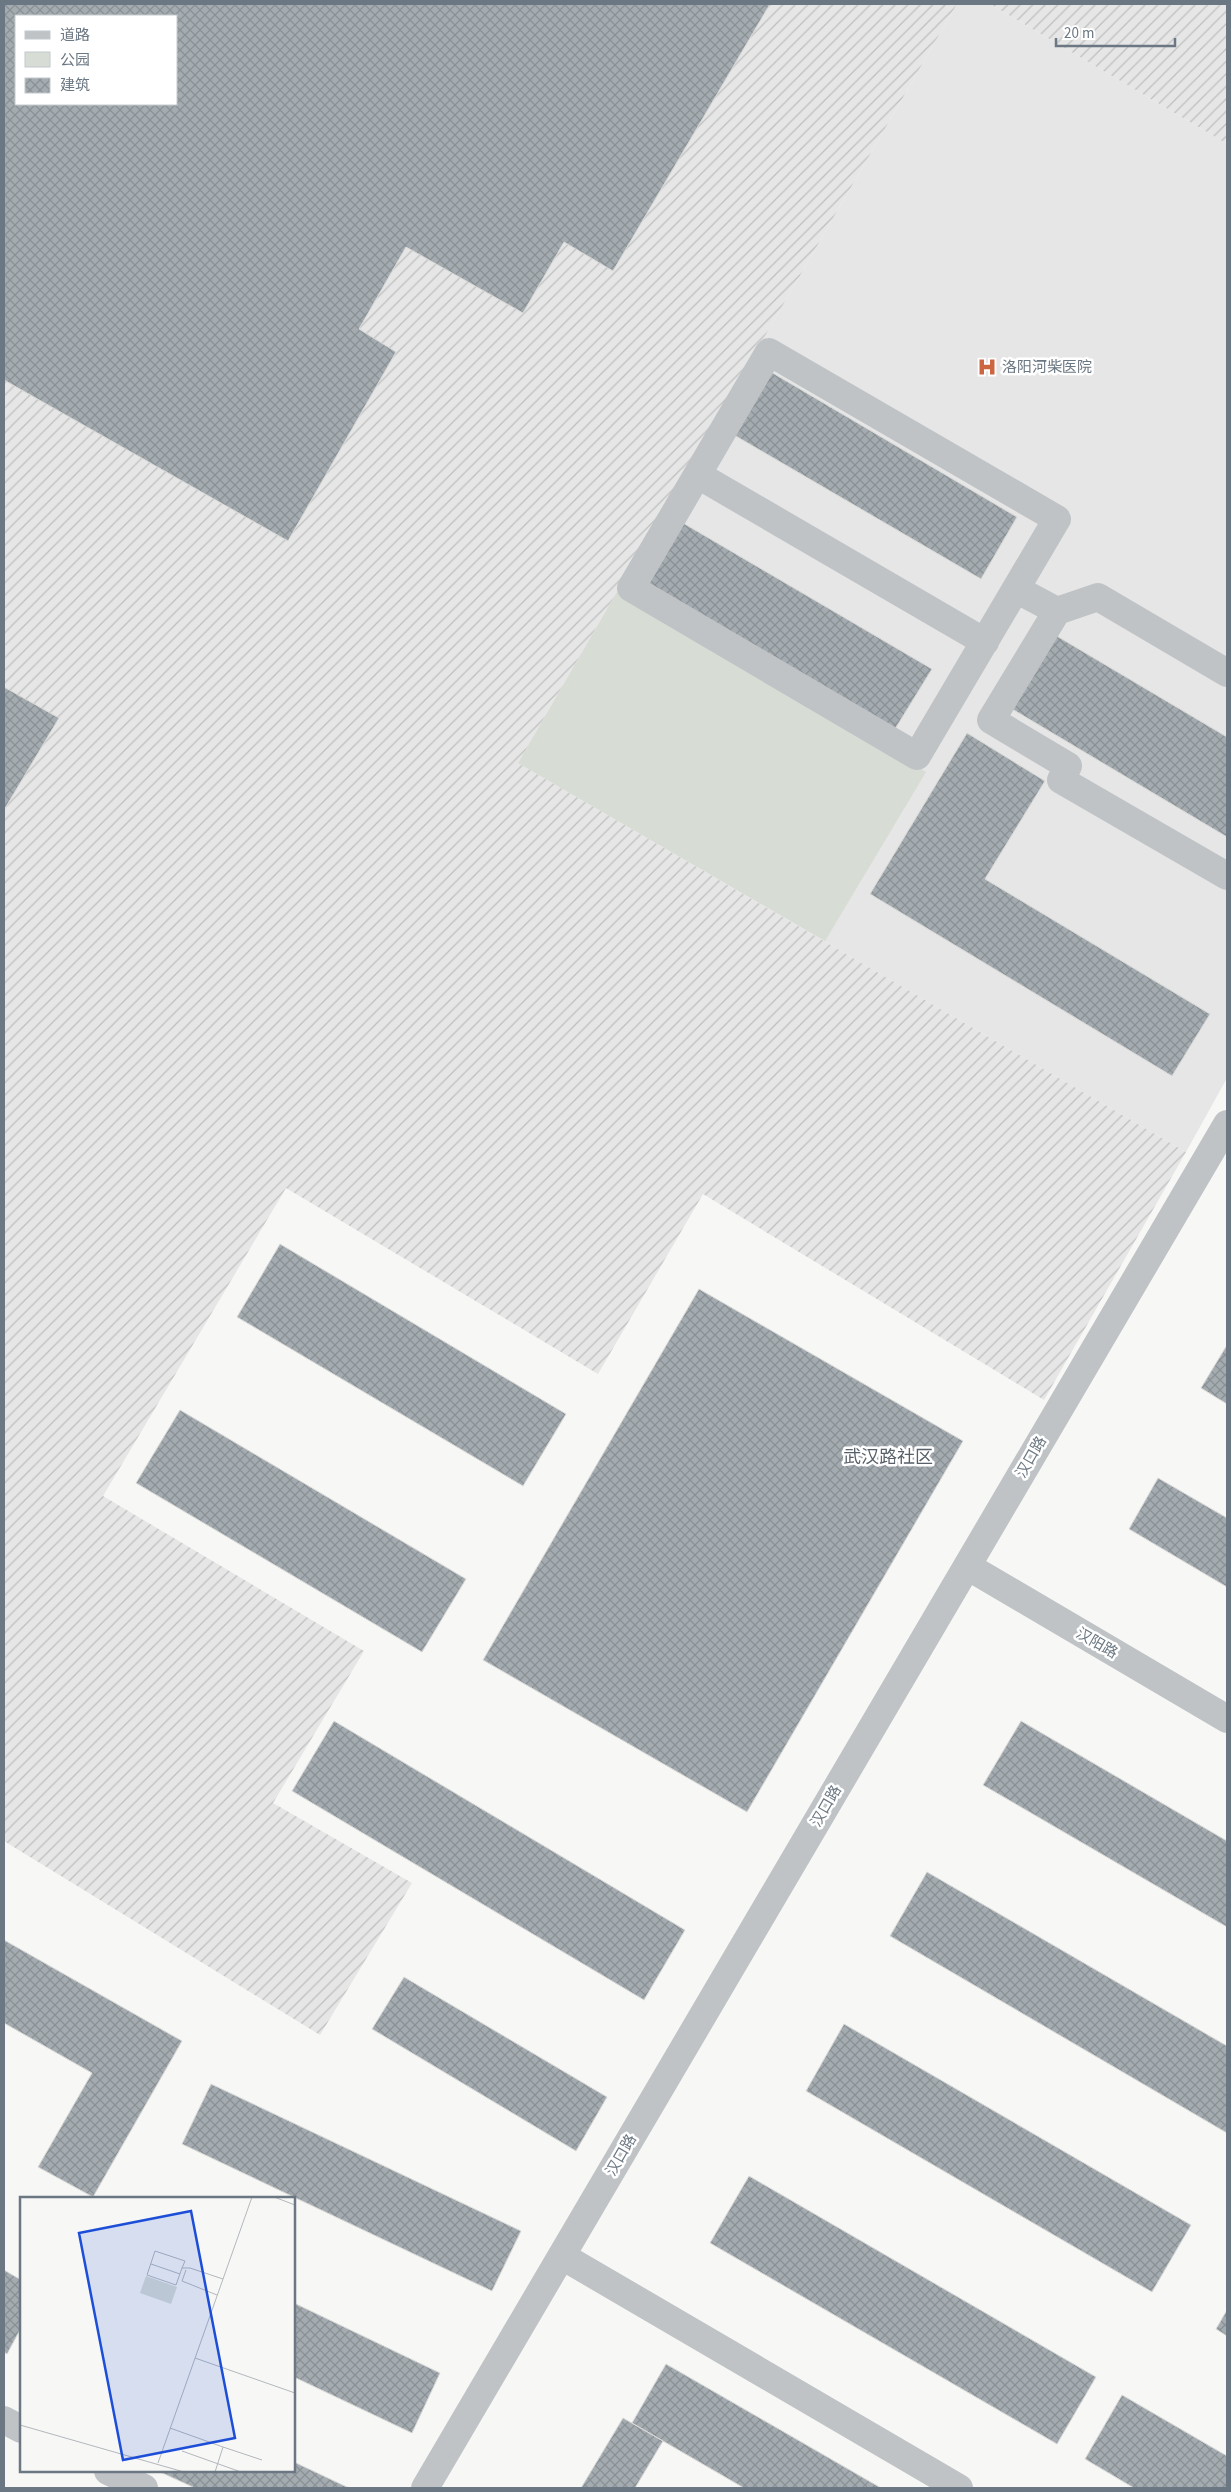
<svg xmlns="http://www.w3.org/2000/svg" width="1231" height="2492" viewBox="0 0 1231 2492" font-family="'Source Sans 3','Noto Sans SC',sans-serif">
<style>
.built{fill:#e5e6e5}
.industrial{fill:url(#industrial-furrows);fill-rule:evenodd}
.green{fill:#d7dcd5}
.building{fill:url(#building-cross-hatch);stroke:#d9d9d7;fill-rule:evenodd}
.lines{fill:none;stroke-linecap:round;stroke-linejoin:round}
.minor{stroke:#bfc3c6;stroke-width:28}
.labels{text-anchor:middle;stroke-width:5;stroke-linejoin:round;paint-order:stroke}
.poi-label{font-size:15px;fill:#6b7782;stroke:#fff;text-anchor:start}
.street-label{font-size:15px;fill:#6b7782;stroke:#fff}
.quarter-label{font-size:18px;fill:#576068;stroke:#fff}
.inset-road{fill:none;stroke:#b2b8bd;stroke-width:1}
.view{fill:#1d4ed8;fill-opacity:0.15;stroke:#1d4ed8;stroke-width:2.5}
.inset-edge{fill:none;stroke:#6b7782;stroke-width:2.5}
</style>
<defs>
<pattern id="industrial-furrows" width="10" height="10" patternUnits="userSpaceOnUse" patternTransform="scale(1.25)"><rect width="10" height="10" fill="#e5e6e5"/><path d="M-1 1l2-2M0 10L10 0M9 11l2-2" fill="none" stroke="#bebfbf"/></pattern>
<pattern id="building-cross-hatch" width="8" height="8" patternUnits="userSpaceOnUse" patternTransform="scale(1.25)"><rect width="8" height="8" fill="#a5acb1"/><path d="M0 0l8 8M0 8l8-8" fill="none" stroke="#8a9195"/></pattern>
</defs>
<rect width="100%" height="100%" fill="#f7f7f5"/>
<path class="built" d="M957,4H990L1227,144V1078L1186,1152L518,763Z"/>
<path class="industrial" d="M4,4H957L518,763L1186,1152L1044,1400L703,1194L598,1374L286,1188L103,1496L364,1651L273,1803L412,1883L320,2035L4,1841ZM16,16H176V104H16Z
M990,4H1227V144Z"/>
<path class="green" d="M618,590L926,772L825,941L518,763Z"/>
<path class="building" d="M4,4H770L613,271L564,242L523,313L406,247L359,329L396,352L288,541L4,380ZM16,16H176V104H16Z
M771,372L1017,517L981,579L734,435Z
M683,523L932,669L895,729L647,585Z
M1050,632L1227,737V837L1007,706Z
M4,687L59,718L4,810Z
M967,733L1045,781L985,879L1210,1014L1172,1076L870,894Z
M280,1244L566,1414L523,1486L237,1317Z
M699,1289L963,1441L747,1812L483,1660Z
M1227,1345V1404L1201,1388Z
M180,1410L466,1579L422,1652L136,1483Z
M1158,1478L1227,1518V1587L1129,1529Z
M334,1721L685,1930L644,2000L292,1791Z
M1021,1721L1227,1841V1927L983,1785Z
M927,1872L1227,2046V2133L890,1936Z
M4,1940L182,2041L93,2197L38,2167L92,2073L4,2023Z
M404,1977L607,2097L576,2151L372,2029Z
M844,2024L1191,2225L1152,2292L806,2091Z
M211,2084L521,2231L492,2291L182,2144Z
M749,2176L1096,2377L1057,2444L710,2243Z
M4,2270L21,2280V2328L7,2354L4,2352Z
M294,2303L440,2373L412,2433L294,2377Z
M1227,2310V2336L1216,2329Z
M666,2364L881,2488H744L632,2423Z
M1122,2395L1227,2456V2488H1134L1085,2459Z
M623,2418L663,2441L635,2488H581Z
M294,2462L349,2488H195L158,2471H294Z"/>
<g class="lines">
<path class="minor" d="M769,352L1057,519L917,756L631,588Z
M698,475L985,642
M1016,589L1057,611L1098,597L1227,673
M1057,611L991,720L1068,766L1061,780L1227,876
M967,1566L1227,1719
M562,2256L959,2488
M4,2420L21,2429
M108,2471L144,2488
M425,2488L1227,1124"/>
</g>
<defs>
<g id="hospital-bare" transform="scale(1.5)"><path d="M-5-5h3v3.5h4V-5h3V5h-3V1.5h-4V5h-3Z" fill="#cc6640" stroke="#fff" stroke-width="2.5" paint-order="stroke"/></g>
</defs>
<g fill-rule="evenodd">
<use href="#hospital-bare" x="987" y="367"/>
</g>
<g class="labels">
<g class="poi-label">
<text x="1002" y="372">洛阳河柴医院</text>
</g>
<g class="street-label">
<text transform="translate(1031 1457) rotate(-60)" y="5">汉口路</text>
<text transform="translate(1097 1643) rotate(30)" y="5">汉阳路</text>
<text transform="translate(826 1806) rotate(-60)" y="5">汉口路</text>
<text transform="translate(621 2155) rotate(-60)" y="5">汉口路</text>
</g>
<g class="quarter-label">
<text x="888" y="1463">武汉路社区</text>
</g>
</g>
<g transform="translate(20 2197)">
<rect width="275" height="275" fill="#f7f7f5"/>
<path d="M126,79L157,90L151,107L120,96Z" fill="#d7dcd5"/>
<path class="inset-road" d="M254,0L275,8M131,67L160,77M162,71L165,64L135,54L127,78L156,88L162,71H170L203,82M166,73L162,84L197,98M175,161L275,196M0,228L164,275M150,231L203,250L195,275M203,250L242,263M162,254L221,275M138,266L232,0"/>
<path class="view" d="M171,14L215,241L103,263L59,36Z"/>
<rect width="275" height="275" class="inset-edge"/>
</g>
<rect width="1231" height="2492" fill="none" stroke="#6b7782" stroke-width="10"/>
<rect x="15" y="15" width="162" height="90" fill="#ffffff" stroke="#c4c9cd"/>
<rect x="25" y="31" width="25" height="8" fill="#bfc3c6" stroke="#c4c9cd"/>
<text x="60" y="40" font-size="15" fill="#6b7782">道路</text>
<rect x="25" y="52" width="25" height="15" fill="#d7dcd5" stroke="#c4c9cd"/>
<text x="60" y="65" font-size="15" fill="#6b7782">公园</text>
<rect x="25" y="78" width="25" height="15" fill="url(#building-cross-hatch)" stroke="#c4c9cd"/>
<text x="60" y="90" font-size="15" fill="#6b7782">建筑</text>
<path d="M1056 38v8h119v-8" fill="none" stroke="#6b7782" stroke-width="2.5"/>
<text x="1064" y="38" font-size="15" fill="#6b7782" stroke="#ffffff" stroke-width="4" paint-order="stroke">20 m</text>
</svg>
